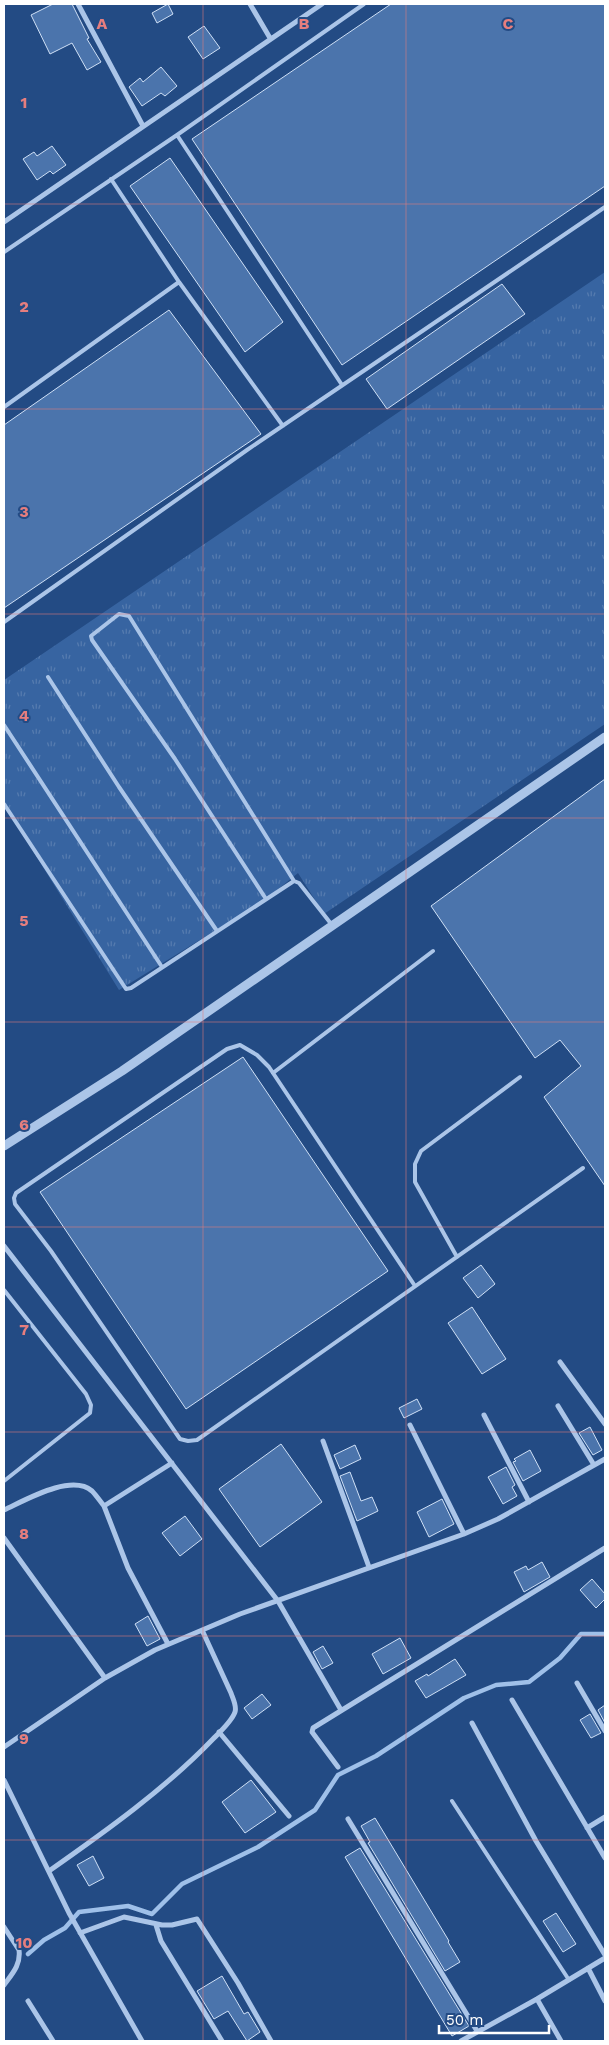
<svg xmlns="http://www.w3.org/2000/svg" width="609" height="2045" viewBox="0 0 609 2045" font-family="'Work Sans',sans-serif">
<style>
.grass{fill:url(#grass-tufts)}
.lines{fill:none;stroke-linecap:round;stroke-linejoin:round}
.stream{stroke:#9fc0e9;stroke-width:4.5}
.building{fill:#4b74ac;stroke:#cfe0f6}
.service{stroke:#abc5e8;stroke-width:4}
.minor{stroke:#abc5e8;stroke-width:5}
.tertiary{stroke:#abc5e8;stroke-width:9}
.grid{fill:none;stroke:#e67e7e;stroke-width:1;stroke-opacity:0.55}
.grid-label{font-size:16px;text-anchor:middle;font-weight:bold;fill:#e67e7e;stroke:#234b84;stroke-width:4;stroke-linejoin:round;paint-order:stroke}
</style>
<defs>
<pattern id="grass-tufts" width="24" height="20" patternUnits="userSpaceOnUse" patternTransform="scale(1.25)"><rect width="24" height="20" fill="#3764a1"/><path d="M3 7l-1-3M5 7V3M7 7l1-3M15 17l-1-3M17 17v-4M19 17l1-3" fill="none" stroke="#557baf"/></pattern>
</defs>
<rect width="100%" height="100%" fill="#234b84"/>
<path class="grass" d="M605,272V724L324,914L298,873L266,899L119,990L4,804V680Z"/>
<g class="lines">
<path class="stream" d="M28,1954L44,1940L65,1928L79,1912L128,1906L152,1914L182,1884L258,1847L315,1810L338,1775L376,1756L464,1698L496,1685L529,1682L560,1658L581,1634H605"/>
</g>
<path class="building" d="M53,4H72L89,38L87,39L101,62L87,70L72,43L50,54L31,15Z
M168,4L173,14L157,23L152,13Z
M391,4H605V186L342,365L192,139Z
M204,26L220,48L203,59L188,37Z
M161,67L177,86L165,96L161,93L142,106L129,87L140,78L143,82Z
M52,146L66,165L53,174L50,171L37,180L23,159L34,152L37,156Z
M170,158L283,322L245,352L130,186Z
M502,284L525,314L387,409L366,379Z
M169,310L261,434L4,608V425Z
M605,779V1186L544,1097L581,1066L560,1040L535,1058L431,906Z
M243,1057L388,1271L186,1409L40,1192Z
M481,1265L495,1284L478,1298L463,1278Z
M472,1307L506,1359L482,1374L448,1323Z
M417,1399L422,1409L404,1418L399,1408Z
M590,1427L602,1450L593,1455L579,1433Z
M281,1444L322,1502L260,1547L219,1489Z
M355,1445L361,1459L340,1469L334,1455Z
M530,1450L541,1471L523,1481L513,1462L516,1461L514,1459Z
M506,1467L515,1485L512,1487L517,1496L503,1504L488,1477Z
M350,1472L361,1501L372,1497L378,1511L357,1521L340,1476Z
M442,1499L454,1524L429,1537L417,1512Z
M185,1516L202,1539L180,1556L162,1533Z
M542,1562L550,1577L524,1592L514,1572L526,1566L528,1570Z
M592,1579L605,1594V1599L596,1608L580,1590Z
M148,1616L160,1639L147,1646L135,1624Z
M400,1638L411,1658L383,1674L372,1654Z
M323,1646L333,1663L322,1669L313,1652Z
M455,1659L466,1675L426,1698L415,1681L427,1674L428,1676Z
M262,1694L271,1705L252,1719L244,1708Z
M605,1705V1723L598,1710Z
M590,1714L601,1733L591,1738L580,1720Z
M251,1780L276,1812L245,1833L222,1802Z
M375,1818L449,1941L448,1942L460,1962L445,1971L368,1843L370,1842L361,1826Z
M360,1848L469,2026L452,2036L345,1857Z
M93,1856L104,1878L89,1886L77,1865Z
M556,1913L576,1944L563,1952L543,1921Z
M222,1976L244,2014L248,2012L260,2032L247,2041L228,2011L214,2019L197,1991Z"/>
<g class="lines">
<path class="service" d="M177,135L342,385
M111,179L179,282L283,426
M4,252L177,135L364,4
M4,407L179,282
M4,622L247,450L605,207
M48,677L119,787L217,931
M4,725L162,967
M4,804L126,989L131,988L294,881
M266,899L175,759L92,640L91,636L119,614L129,616L294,881L299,883L332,925
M273,1073L433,951
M457,1257L415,1182V1164L421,1151L520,1077
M415,1286L269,1067L257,1055L240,1045L227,1049L16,1193L14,1198L15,1204L51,1251L180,1439L188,1441L197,1440L583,1168
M4,1290L86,1394L91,1405L90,1413L4,1481
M452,1801L569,1980"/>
<path class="minor" d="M78,4L143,126
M250,4L270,38
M4,222L322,4
M4,1246L278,1601L341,1710
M560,1362L605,1424
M558,1406L594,1465
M484,1415L529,1502
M410,1425L464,1534
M323,1441L369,1567
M104,1506L128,1568L168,1644
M4,1510C24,1501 71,1473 92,1491C96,1495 100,1501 104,1506L172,1463
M4,1538L105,1678
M577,1683L605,1731
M512,1700L605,1858
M472,1723L536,1841L605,1955
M219,1732L289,1816
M4,1747L105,1678L155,1650L240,1614L464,1534L498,1519L605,1459
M338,1767L312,1732L313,1728L605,1548
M4,1780L69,1913L142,2041
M348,1819L477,2031
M587,1828L605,1817
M49,1871C106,1831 165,1789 213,1739C220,1732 232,1721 235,1712C237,1706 233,1699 231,1693L202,1630
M156,1925L161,1941L222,2041
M4,1927L19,1950C21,1965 12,1974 4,1985
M80,1933L124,1917L162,1925H172L197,1919L238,1983L271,2041
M588,1968L605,2001
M537,1999L561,2041
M28,2001L53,2041
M461,2041L537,1999L605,1958"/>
<path class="tertiary" d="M4,1146L122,1071L605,737"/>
</g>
<path class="grid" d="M203,4V2041M406,4V2041M4,204H605M4,409H605M4,614H605M4,818H605M4,1022H605M4,1227H605M4,1432H605M4,1636H605M4,1840H605"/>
<g class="grid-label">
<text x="102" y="29">A</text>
<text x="304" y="29">B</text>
<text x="508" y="29">C</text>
<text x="24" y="108">1</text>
<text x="24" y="312">2</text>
<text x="24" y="517">3</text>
<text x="24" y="721">4</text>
<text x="24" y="926">5</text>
<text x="24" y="1130">6</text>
<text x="24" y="1335">7</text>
<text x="24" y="1539">8</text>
<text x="24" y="1744">9</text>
<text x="24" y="1948">10</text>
</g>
<rect width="609" height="2045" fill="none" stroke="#ffffff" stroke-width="10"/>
<path d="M439 2025v8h110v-8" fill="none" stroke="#ffffff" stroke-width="2.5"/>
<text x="446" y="2025" font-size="15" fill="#ffffff" stroke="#234b84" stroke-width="4" paint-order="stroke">50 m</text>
</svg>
